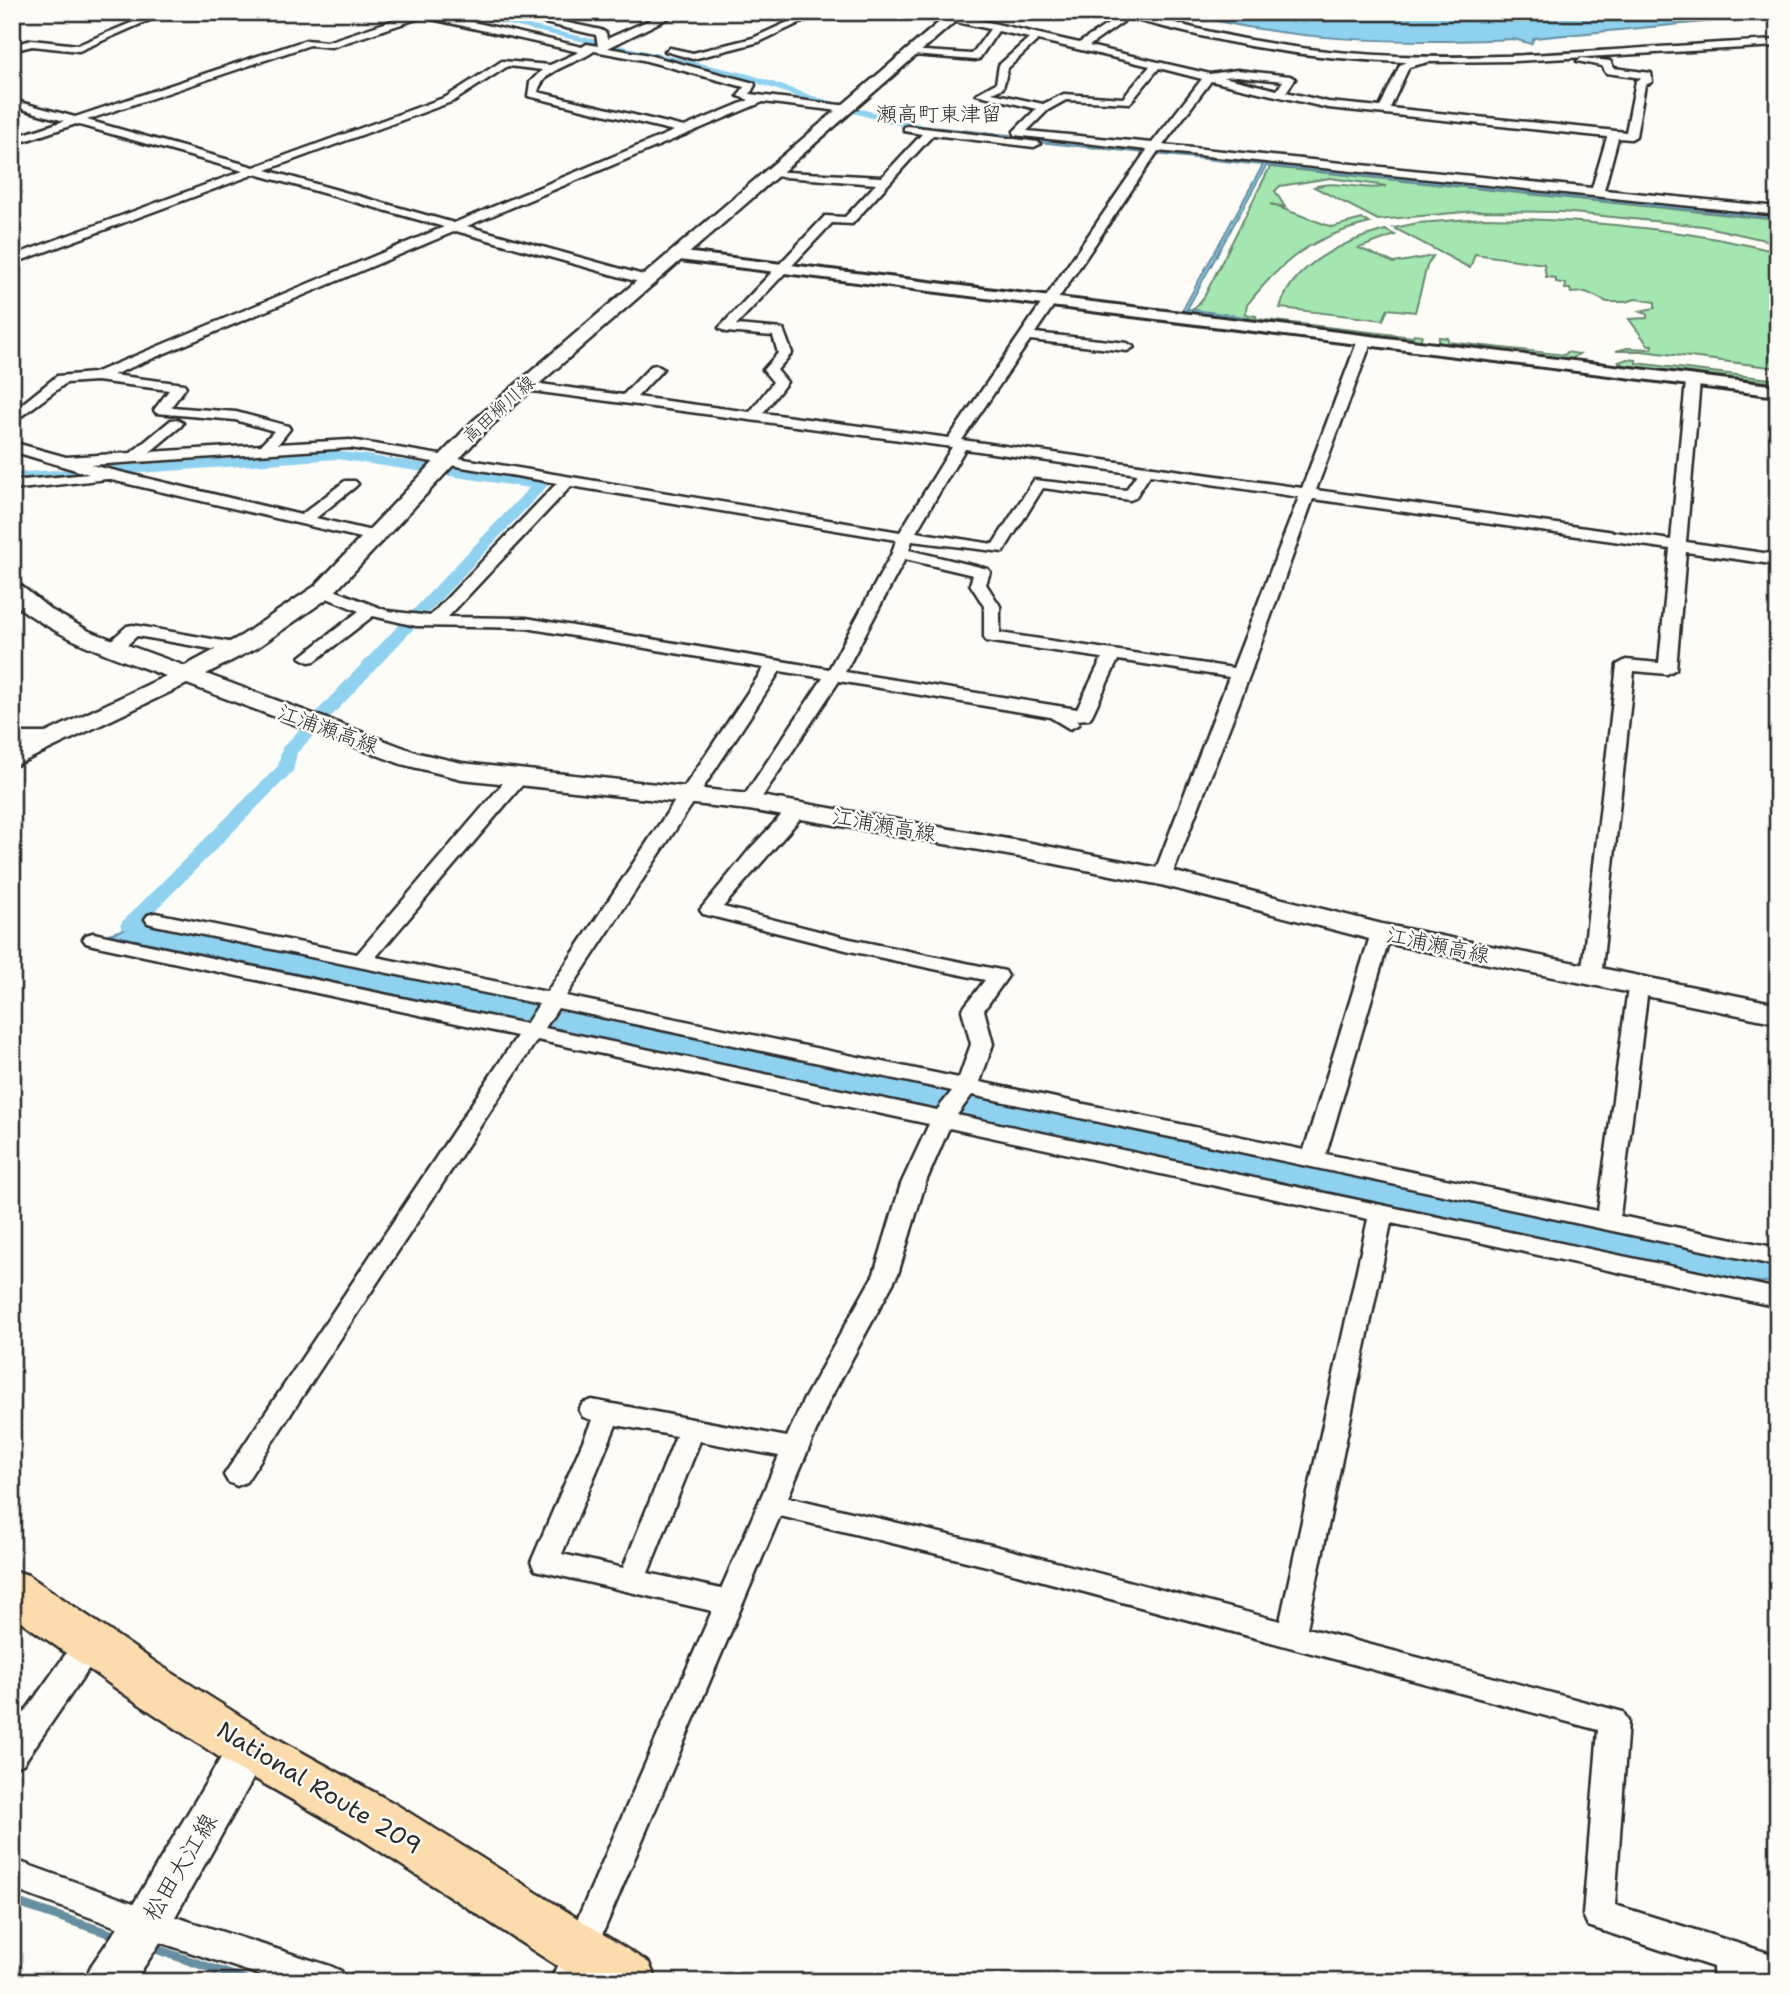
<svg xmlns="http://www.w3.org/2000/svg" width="1790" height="1994" viewBox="0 0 1790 1994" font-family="'Shantell Sans','Klee One',sans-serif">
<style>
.green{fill:#a3e6b0;stroke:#67886e;stroke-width:2}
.water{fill:#8ed2f0;stroke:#668fa1;stroke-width:2}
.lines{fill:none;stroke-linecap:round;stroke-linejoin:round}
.stream{stroke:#668fa1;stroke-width:9}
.canal{fill:#8ed2f0;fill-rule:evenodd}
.minor-casing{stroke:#2b2b2b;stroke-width:5}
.tertiary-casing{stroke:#2b2b2b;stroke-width:6}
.secondary-casing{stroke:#2b2b2b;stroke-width:5}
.trunk-casing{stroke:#2b2b2b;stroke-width:5}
.minor{fill:#fdfcf7;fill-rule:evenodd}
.tertiary{fill:#fdfcf7;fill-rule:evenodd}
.secondary{fill:#fdfcf7;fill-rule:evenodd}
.trunk{fill:#fcdcac;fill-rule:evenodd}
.labels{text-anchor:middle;stroke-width:5;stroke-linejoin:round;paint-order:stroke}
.far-street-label{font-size:18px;fill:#2b2b2b;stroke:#fdfcf7}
.far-quarter-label{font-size:21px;fill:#2b2b2b;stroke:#fdfcf7}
.street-label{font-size:21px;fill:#2b2b2b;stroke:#fdfcf7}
.near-street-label{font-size:24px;fill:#2b2b2b;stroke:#fdfcf7}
</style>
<rect width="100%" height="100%" fill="#fdfcf7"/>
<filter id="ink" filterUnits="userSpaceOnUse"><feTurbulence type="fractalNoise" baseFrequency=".0143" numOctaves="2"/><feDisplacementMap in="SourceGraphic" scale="14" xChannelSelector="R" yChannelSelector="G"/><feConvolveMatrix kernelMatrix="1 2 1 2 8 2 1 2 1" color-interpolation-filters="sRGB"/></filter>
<g filter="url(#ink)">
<path class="green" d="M1270,167L1778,220V243L1703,226L1562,212L1475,211L1378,220L1314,187C1338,179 1364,192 1386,186L1330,178L1280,186L1275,191L1285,207L1270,204L1332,227L1362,219L1370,223C1312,237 1283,259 1247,305L1245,314L1256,316L1257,319L1413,337L1414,334L1422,335L1420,341L1189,310L1195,308L1204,297Z
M1484,218C1583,219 1681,228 1778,252V368L1642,351H1616L1627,348L1651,349L1652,345H1648L1629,319L1647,318V314L1639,311L1655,308V302L1636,299L1625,302H1607L1586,292L1571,293L1570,289H1565L1566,284L1556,282V278L1546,277L1544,264L1475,254L1470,268L1394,228L1418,223Z
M1385,230L1395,235L1359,248L1394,263L1433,256L1427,266L1415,312L1388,309L1383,320L1280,308C1292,264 1345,241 1385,230Z
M1439,337L1448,338V342L1565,355L1567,352L1579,354L1571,359L1438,343Z
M1627,359L1636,360V363L1778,380V383L1623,365L1619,362Z"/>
<path class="water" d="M1181,12H1778V15L1534,38L1531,44L1514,39C1403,44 1288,42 1181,12Z
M912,125L1778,214V219L1266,166L1187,309L1246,317L1245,320L1182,311L1263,165L920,130L907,126Z
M149,923L1742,1257L1778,1269V1283L1744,1281L108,934Z"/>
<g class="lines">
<path class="stream" d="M12,1901L120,1937
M150,1947L251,1982"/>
<path class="canal" d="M452,12H471L749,74L816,97L942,130L937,133L916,130L809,101L742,78Z
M337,451L540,480L548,485L297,753L293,771L144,922L170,928L173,932L170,936L163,938L123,929L120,925L123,921L278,766L282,748L529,488L337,459L12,482V473Z"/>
<g class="minor-casing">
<path id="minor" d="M123,12H138L152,19L79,51L32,46L12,51V45L32,40L78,45L138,20L124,16Z
M410,12H429L582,47L587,44L598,46L596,35L497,12H517L601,30L606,33L607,39L667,12H680L608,48L644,54L754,83L755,85L750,94L848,106L853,109L848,112L763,102L467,226L654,278V284H646L456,231L113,375L184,384L186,387L171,407L236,412L288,426L290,429L278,444L350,440L900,532L952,447L525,390L518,386L525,382L623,395L651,366L656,365L663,369L637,397L750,412L773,382L763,370L778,353L773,336L726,332L719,328L825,216L845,217L876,184L772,176L766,173L768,171L882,177L922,134L904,131V127L908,126L1038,142L1040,144L1034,147L933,135L852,224L832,223L736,325L783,329L792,353L777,370L787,382L763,413L949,438L1147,150L1014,135V131L1036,109L976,94L996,83L999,65L1029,38L998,31L979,59L975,60L913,55L908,52L909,50L972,54L990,29L907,12L953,14L1079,43L1111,22L1093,12H1106L1123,22L1089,46L1210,74L1237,70L1290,76L1295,79L1286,92L1328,102L1380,107L1400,65L1406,62C1328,60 1251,49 1176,30C1158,25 1135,22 1119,12C1147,12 1175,24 1202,30C1250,41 1299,49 1349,53C1491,65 1635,46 1778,40V46L1515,61L1428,62L1409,67L1390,108L1626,132L1636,81L1642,78L1606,73L1602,66L1577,61L1582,58L1610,61L1614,68L1651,73L1652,82L1645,85L1636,136L1631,139L1618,138L1604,190L1778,207V215L1158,151L1035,333L1127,343L1134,347L1127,351L1030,340L962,440L1302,488L1358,340L1365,336L1372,340L1316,490L1671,540L1686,381L1688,378H1698L1700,381L1686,542L1778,555V565L1686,552L1676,669L1667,674L1634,671L1601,978L1598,983H1584L1581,978L1617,665L1626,660L1659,663L1670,549L1313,499L1250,674L1170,881L1163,883L1153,877L1229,677L1118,660L1092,715L1089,719L1076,720L1079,724L1070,729L1050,717L839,681L756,806H742L740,802L823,678L780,671L566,996L959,1078L971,1044L962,1010L985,980L850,951L703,914L700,910L749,850L790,806H804L806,810L804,814L723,907L850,939L1005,971L1008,976L984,1010L993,1044L980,1082L1304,1150L1371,933L1374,929H1388L1391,933L1326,1154L1598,1211L1628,988L1631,983H1645L1648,988L1620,1216L1778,1248V1266L972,1095L957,1115L1778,1289V1307L1391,1223L1307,1628L1623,1712L1628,1721L1615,1905L1778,1956V1982H1760L1745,1977V1982H1713V1967L1588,1926L1583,1915L1598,1730L991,1567L780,1516L582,1982H550L712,1611L535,1570L531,1562L592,1420L583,1417L579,1410L583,1403L592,1400L787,1437L803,1401L874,1274L901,1184L929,1124L537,1040L246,1482L237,1486L228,1482L224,1475L517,1036L93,945L86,943L83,939L86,935L93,933L526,1024L539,1004L155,925L148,923L145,919L148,915L155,913L357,954L510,775L517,773L526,779L524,783L376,957L547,992L764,668L526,628L416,626L373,616L315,661L309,662L300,657L359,611L317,594L315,591L317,588H329L388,611L430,616L557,483L350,448L91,465L301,515L345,481H355L358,484L355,487L316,518L380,533L382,536L380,539L374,541L107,479L12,490V481L89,474L12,451V442L66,457L131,453L171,420L176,419L183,423L181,426L150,452L261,445L274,431L235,420L156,413L154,410L169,390L96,381L66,383L12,423V412L57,376L94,373L444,227L255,174L12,264V256L243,171L76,124L12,145V138L64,121L12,106V100L75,117L306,40L327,42L412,14ZM423,17L579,52L550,65L502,61L446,97L254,167L87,120L310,45L332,47ZM1038,40L1150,66L1123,98L1064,94L1043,104L992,93L1003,88L1008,68ZM594,51L643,60L744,87L738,96L749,100L684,127L538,92C544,67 576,65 594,51ZM508,66L542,70L530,82L528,96L674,131L454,223L266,170L454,101ZM1159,68L1202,79L1152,143L1027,131L1048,110L1066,100L1130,103ZM1237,76L1283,81L1277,90L1223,77ZM1211,81L1328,108L1607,137L1592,188L1163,145ZM965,449L1137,474L1126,490L1034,480L993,544L916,532ZM1150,475L1299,497L1233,668L1000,633V606L986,584L990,572L988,569L909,550L912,541L1003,552L1043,488L1130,500L1135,498ZM571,486L896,540L892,553L829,669L526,618L448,617ZM905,559L973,575L970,584L984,606V637L986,641L1102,658L1077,709L845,672ZM558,1008L952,1091L937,1110L545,1028ZM949,1128L1368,1219L1280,1621L991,1545L788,1497L829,1401L898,1274L925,1184ZM616,1425L676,1436L623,1568L562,1554ZM700,1441L779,1456L721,1589L648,1573Z
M810,12H823L759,42L693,59L665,51L670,48L693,53L753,38Z
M133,625L240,644L248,649L240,654L137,636L119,652H107L105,648L107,644L127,626Z
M12,733H52L61,738L52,743H12Z
M90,1631L100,1634L104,1643L100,1652L23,1764L12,1768V1730L80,1634Z
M12,1859L147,1908L330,1966L341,1971L346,1982H281L147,1938L12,1889Z"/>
</g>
<g class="tertiary-casing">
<path id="tertiary" d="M676,251L1778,386V396L671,259L668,256L671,253Z"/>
</g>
<g class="secondary-casing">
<path id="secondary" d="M951,12H966L486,430L331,596L258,647L206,674L418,753L462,763L749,794L1031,843L1163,869L1382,924L1778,1004V1023L1381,942L1161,885L1031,859L749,810L462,779L401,764L187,684L12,767V749L166,676C111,656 58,639 12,602V583L20,585L51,610L89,631L185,666L241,636L315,586L472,422Z
M249,1730L264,1736L270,1749L163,1938L134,1982H84L91,1966L131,1908L234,1736Z"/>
</g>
<g class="trunk-casing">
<path id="trunk" d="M12,1570L28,1575L158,1664L267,1733L397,1805L649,1963L657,1982H582L361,1839L231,1765L124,1694L12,1615Z"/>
</g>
<use href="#minor" class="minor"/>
<use href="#tertiary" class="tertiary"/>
<use href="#secondary" class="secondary"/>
<use href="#trunk" class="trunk"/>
</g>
</g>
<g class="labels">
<g class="far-street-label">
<text transform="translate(499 409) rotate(-42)" y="6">高田柳川線</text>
</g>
<g class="far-quarter-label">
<text x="939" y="121">瀬高町東津留</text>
</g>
<g class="street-label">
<text transform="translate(328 729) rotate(20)" y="7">江浦瀬高線</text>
<text transform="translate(884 825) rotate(10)" y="7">江浦瀬高線</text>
<text transform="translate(1438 945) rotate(12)" y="7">江浦瀬高線</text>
</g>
<g class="near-street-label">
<text transform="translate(319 1788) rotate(31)" y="8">National Route 209</text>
<text transform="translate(180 1867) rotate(-59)" y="8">松田大江線</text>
</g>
</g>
<rect width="1790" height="1994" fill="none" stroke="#fdfcf7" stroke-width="42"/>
<rect x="21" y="21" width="1748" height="1952" fill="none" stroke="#2b2b2b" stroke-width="2.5" filter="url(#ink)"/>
</svg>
